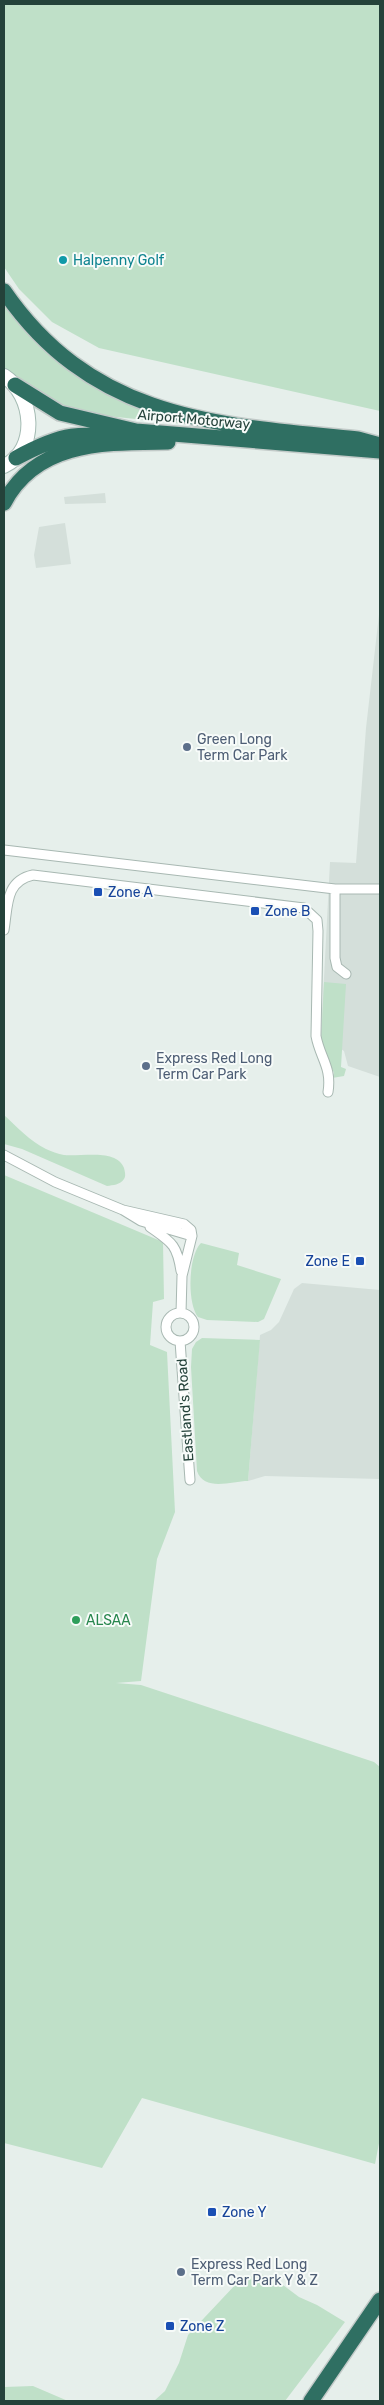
<svg xmlns="http://www.w3.org/2000/svg" width="384" height="2405" viewBox="0 0 384 2405" font-family="Rubik,sans-serif">
<style>
.built{fill:#d4dfda}
.green{fill:#bfe0c8}
.lines{fill:none;stroke-linecap:round;stroke-linejoin:round}
.minor-casing{stroke:#a8b8b2;stroke-width:11}
.secondary-casing{stroke:#a4bbb3;stroke-width:16}
.motorway-casing{stroke:#c2cac8;stroke-width:18}
.minor{stroke:#fff;stroke-width:9}
.secondary{stroke:#fff;stroke-width:14}
.motorway{stroke:#2f6f62;stroke-width:15}
.culture-dot{fill:#0f9aa8;stroke:#f7fbf9;stroke-width:2}
.service-dot{fill:#5c6f8a;stroke:#f7fbf9;stroke-width:2}
.transit-dot{fill:#1a4fb4;stroke:#f7fbf9;stroke-width:2}
.leisure-dot{fill:#2e9e5b;stroke:#f7fbf9;stroke-width:2}
.labels{text-anchor:middle;stroke-width:4;stroke-linejoin:round;paint-order:stroke}
.culture-label{font-size:14px;fill:#0d838f;stroke:#f7fbf9;text-anchor:start}
.street-label{font-size:14px;fill:#24423a;stroke:#f7fbf9}
.service-label{font-size:14px;fill:#4e5e75;stroke:#f7fbf9;text-anchor:start}
.transit-label{font-size:14px;fill:#164399;stroke:#f7fbf9;text-anchor:start}
.leisure-label{font-size:14px;fill:#27864d;stroke:#f7fbf9;text-anchor:start}
</style>
<rect width="100%" height="100%" fill="#e6efeb"/>
<path class="built" d="M105,493L106,503L65,504L64,497Z
M65,523L71,564L36,568L34,555L39,527Z
M380,606V1077L348,1066L344,1051L321,1036L330,862L356,863L366,728Z
M302,1283L380,1290V1479L265,1476L248,1481L260,1335L271,1330L279,1322L294,1289Z"/>
<path class="green" d="M4,4H380V411L99,348L52,322L19,289L4,267Z
M4,299L42,342L184,420V424L78,413L43,398L4,367Z
M324,982L346,984L341,1067L346,1069L344,1076L332,1078L334,1073L321,1043Z
M4,1115C17,1127 30,1141 46,1149C51,1151 58,1154 64,1155C80,1157 117,1148 124,1168C125,1172 126,1176 124,1179C120,1185 113,1185 107,1186L22,1149L4,1144Z
M4,1175L163,1242L164,1299L153,1302L150,1345L167,1352L175,1512L157,1559L141,1681L116,1683L141,1685L374,1762L380,1767V2138L375,2164L142,2098L102,2168L4,2143Z
M201,1243L239,1253L237,1265L281,1279L264,1319L258,1322L207,1320L198,1317C187,1303 188,1256 201,1243Z
M202,1338L260,1340L248,1481C232,1481 204,1492 197,1471L191,1367L192,1349L196,1342Z
M261,2274L283,2285L299,2297L317,2305L345,2322L285,2401H154L165,2391L179,2363L188,2335L237,2283L248,2277Z
M33,2386L68,2401H4V2387Z"/>
<g class="lines">
<g class="minor-casing">
<path id="minor" d="M4,850L335,889H380
M335,889V958L337,967L346,974
M4,930C8,906 5,881 33,875L304,908L317,920L318,931L316,1036C320,1058 332,1067 328,1092
M4,1155L55,1182L123,1210L141,1221L192,1236
M123,1210L184,1224L191,1230L192,1236L182,1276L181,1313
M150,1227C171,1242 177,1244 181,1271
M166 1327a14 14 0 1 1 28 0a14 14 0 1 1-28 0Z
M180,1341L190,1480"/>
</g>
<g class="secondary-casing">
<path id="secondary" d="M4,376C34,395 39,450 4,466"/>
</g>
<g class="motorway-casing">
<path id="motorway" d="M4,291C93,420 216,425 358,439L380,445
M15,385L60,413L136,431L380,451
M16,458C66,431 78,433 132,439
M4,503C37,440 107,443 168,442
M311,2401L380,2300"/>
</g>
<use href="#minor" class="minor"/>
<use href="#secondary" class="secondary"/>
<use href="#motorway" class="motorway"/>
</g>
<circle class="culture-dot" cx="63" cy="260" r="5"/>
<g class="service-dot">
<circle cx="187" cy="747" r="5"/>
<circle cx="146" cy="1066" r="5"/>
<circle cx="181" cy="2272" r="5"/>
</g>
<g class="transit-dot">
<rect x="93" y="887" width="10" height="10" rx="2.5"/>
<rect x="250" y="906" width="10" height="10" rx="2.5"/>
<rect x="355" y="1256" width="10" height="10" rx="2.5"/>
<rect x="207" y="2207" width="10" height="10" rx="2.5"/>
<rect x="165" y="2321" width="10" height="10" rx="2.5"/>
</g>
<circle class="leisure-dot" cx="76" cy="1620" r="5"/>
<g class="labels">
<g class="culture-label">
<text x="73" y="265">Halpenny Golf</text>
</g>
<g class="street-label">
<text transform="translate(194 419) rotate(5)" y="5">Airport Motorway</text>
<text transform="translate(185 1410) rotate(-94)" y="5">Eastland's Road</text>
</g>
<g class="service-label">
<text x="197" y="744">Green Long<tspan x="197" dy="16">Term Car Park</tspan></text>
<text x="156" y="1063">Express Red Long<tspan x="156" dy="16">Term Car Park</tspan></text>
<text x="191" y="2269">Express Red Long<tspan x="191" dy="16">Term Car Park Y &amp; Z</tspan></text>
</g>
<g class="transit-label">
<text x="108" y="897">Zone A</text>
<text x="265" y="916">Zone B</text>
<text x="350" y="1266" text-anchor="end">Zone E</text>
<text x="222" y="2217">Zone Y</text>
<text x="180" y="2331">Zone Z</text>
</g>
<g class="leisure-label">
<text x="86" y="1625">ALSAA</text>
</g>
</g>
<rect width="384" height="2405" fill="none" stroke="#24423a" stroke-width="10"/>
</svg>
